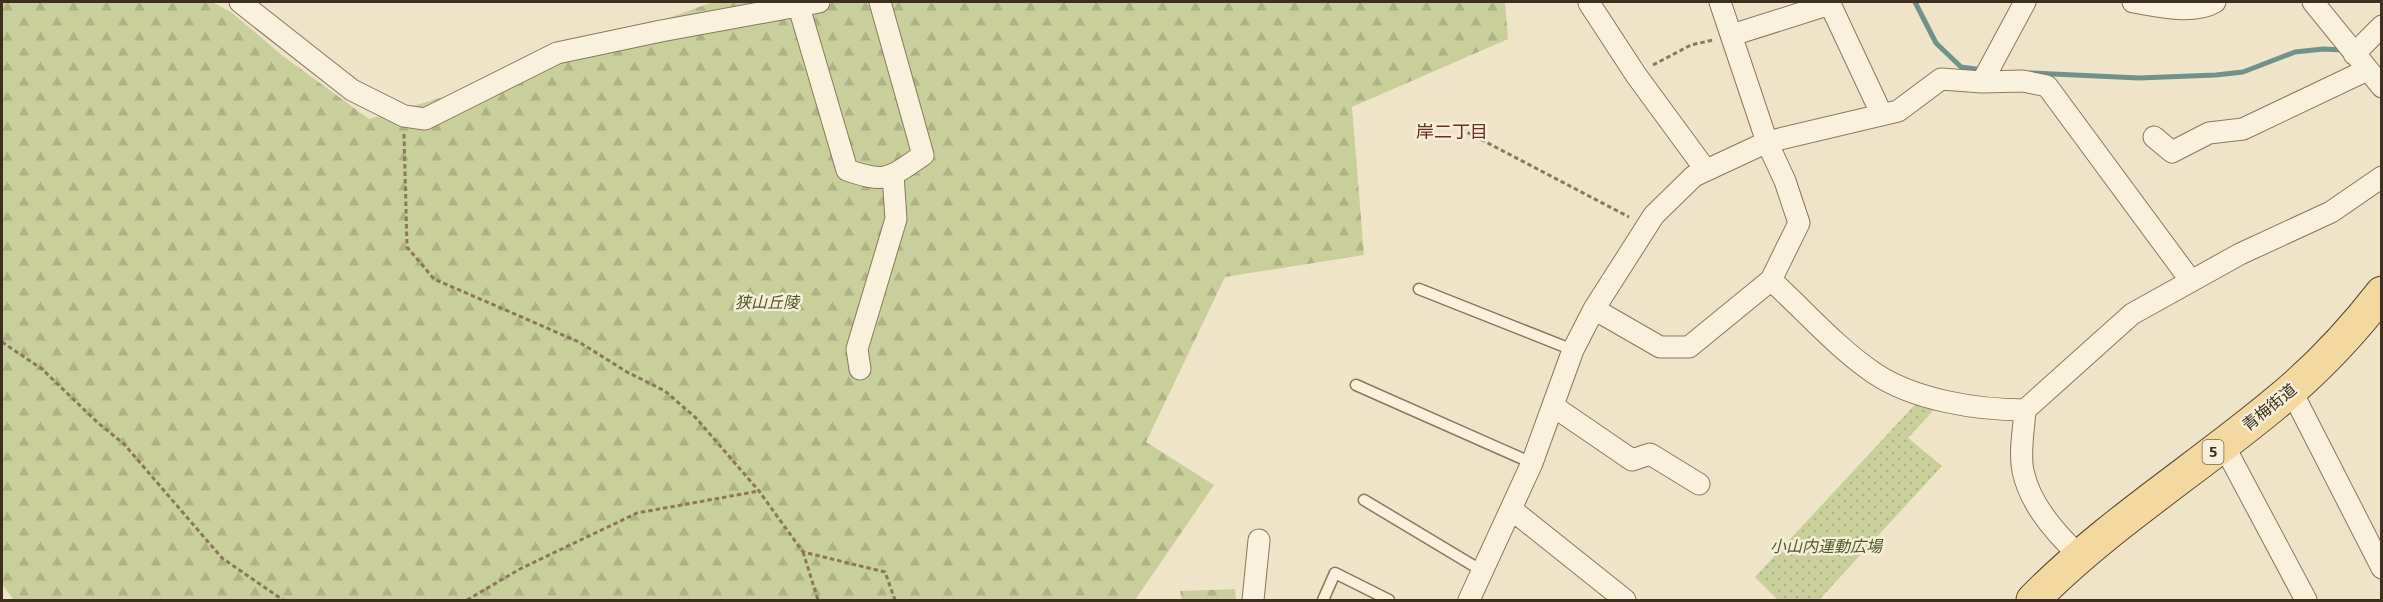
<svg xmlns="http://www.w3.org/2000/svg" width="2383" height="602" viewBox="0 0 2383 602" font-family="Bitter,'Noto Sans JP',serif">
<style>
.forest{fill:url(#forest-firs)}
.park{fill:url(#park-dots)}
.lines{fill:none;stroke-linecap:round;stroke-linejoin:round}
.stream{stroke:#6f938a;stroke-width:5}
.service-casing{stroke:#8d765c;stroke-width:13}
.minor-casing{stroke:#8d765c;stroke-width:23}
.primary-casing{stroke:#5b4430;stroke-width:35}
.path{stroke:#8d765c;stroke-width:3;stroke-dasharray:4.5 3;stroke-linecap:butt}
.service{stroke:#faf1dc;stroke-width:10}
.minor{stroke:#faf1dc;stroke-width:21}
.primary{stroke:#f3d9a0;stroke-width:33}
.labels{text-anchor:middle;stroke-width:5;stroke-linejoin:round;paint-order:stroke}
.shield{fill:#f7eed8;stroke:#756857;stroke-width:1.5}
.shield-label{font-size:15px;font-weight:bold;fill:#3d2e20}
.park-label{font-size:16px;font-style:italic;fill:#4d5a26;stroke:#f7eed8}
.street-label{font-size:16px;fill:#3d2e20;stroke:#f7eed8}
.neighbourhood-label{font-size:18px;fill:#6b2e1e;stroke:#f7eed8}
</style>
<defs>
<pattern id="forest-firs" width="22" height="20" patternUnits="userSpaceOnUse" patternTransform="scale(1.5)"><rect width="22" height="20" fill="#c9cf9b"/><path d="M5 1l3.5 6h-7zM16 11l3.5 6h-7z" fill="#aeb285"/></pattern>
<pattern id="park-dots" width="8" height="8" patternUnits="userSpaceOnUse" patternTransform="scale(1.5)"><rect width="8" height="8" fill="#c9cf9b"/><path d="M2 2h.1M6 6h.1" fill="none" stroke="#aeb285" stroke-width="1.8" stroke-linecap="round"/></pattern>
</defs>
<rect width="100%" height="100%" fill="#f0e4c8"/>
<path class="forest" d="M2,2H212L231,12L283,56L369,119L474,88L713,2H1505L1508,39L1352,107L1364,255L1225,277L1146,442L1214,485L1135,600H14L2,584Z
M1235,589L1236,600H1182L1180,591Z"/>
<path class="park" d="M1923,396L1941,402L1908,438L1942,466L1819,600H1778L1755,577Z"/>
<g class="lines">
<path class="stream" d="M1915,2L1936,43L1961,67L1983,70
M2031,73L2139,78L2216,75L2243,72L2295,52L2323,49L2342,50"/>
<g class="service-casing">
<path id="service" d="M1419,289L1573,350
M1356,385L1532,463
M1364,500L1484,572
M1323,600L1335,573L1389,600"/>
</g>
<g class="minor-casing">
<path id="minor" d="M240,2L352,90L404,116L425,119L557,53L661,31L819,2
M1720,2L1767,142L1785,181L1799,223L1771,280C1805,311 1835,346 1874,373C1914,400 1977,410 2025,410L2132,314L2240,254L2331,212L2382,177
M2133,2C2158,6 2192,15 2215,2
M2313,2L2382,87
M1589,3L1636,75L1705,169
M799,7L847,170C887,184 889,178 923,155L880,2
M1732,35L1830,4L1882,115
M2354,54L2382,26
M1982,82L2023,81L2047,86L2191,281
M2154,137L2172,152L2209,133L2243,129L2367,70
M1594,309L1660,347H1689L1771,280
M860,369L857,349L896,219L893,175
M2291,390L2382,568
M1553,406L1632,460L1650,454L1699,484
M2025,410C2024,429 2019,452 2023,471C2030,505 2056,534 2080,556
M2223,444L2306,600
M1511,509L1625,600
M1253,600L1259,540
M1469,600L1532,463L1573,350L1594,309L1654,215L1694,176L1767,142L1898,111L1941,79L1982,82L2025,2"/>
</g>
<g class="primary-casing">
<path id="primary" d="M2033,600C2107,525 2197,469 2277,402C2316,370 2351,333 2382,293"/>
</g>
<path class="path" d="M1653,65L1691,45L1713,40
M1461,129L1629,217
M404,134L407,247L434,279L579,342L627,372L665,391L696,418L759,491L803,552L885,572L895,600
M2,342L42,369L97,422L124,444L222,558L283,600
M803,552L818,600
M467,600L520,569L637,513L759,491"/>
<use href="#service" class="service"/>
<use href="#minor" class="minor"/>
<use href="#primary" class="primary"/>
</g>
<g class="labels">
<rect class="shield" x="2202.5" y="440" width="21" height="24" rx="4.5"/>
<g class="shield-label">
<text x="2213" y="457">5</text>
</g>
<g class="park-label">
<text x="767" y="308">狭山丘陵</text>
<text x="1826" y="552">小山内運動広場</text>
</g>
<g class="street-label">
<text transform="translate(2269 407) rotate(-39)" y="6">青梅街道</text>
</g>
<g class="neighbourhood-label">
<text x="1452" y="138">岸二丁目</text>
</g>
</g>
<rect width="2383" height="602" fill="none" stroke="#3d2e20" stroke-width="6"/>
</svg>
